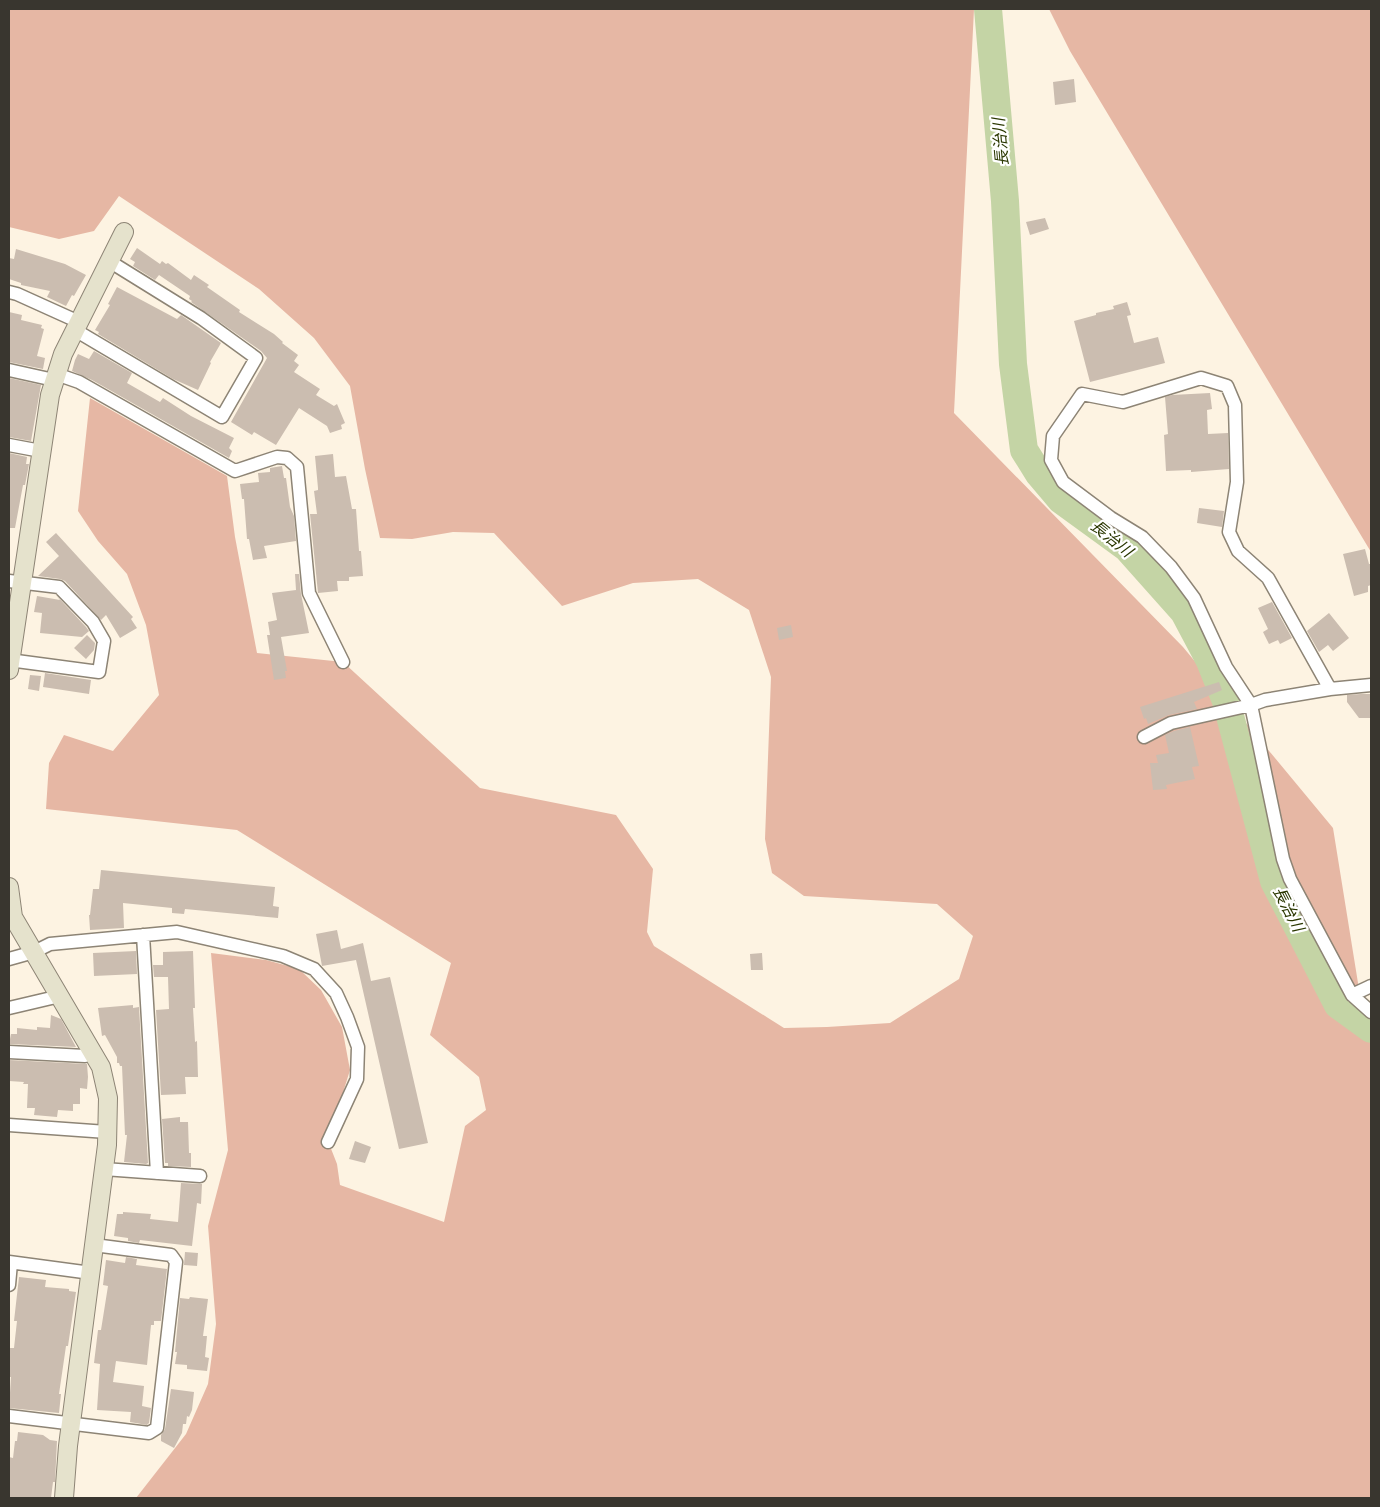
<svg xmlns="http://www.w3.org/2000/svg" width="1380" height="1507" viewBox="0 0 1380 1507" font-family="'Golos Text','Noto Sans JP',sans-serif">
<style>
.green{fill:#e6b7a4}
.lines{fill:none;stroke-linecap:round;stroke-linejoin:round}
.river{stroke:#c4d4a5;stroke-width:28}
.building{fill:#cbbdb0}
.street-casing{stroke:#8d8475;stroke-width:15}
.secondary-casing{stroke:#8d8475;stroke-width:20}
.street{stroke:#fff;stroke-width:12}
.secondary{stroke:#e5e2cc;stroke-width:18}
.labels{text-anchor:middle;stroke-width:4.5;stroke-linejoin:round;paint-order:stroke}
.water-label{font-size:16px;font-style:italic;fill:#2a3700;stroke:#fff}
</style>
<rect width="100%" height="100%" fill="#fdf3e2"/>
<path class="green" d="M9,9H974L954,413L1183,647L1333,828L1363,1014L1371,1025V1498H136L186,1434L208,1384L216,1324L208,1226L228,1150L211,953L266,960L299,969L321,990L342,1027L350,1070L328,1141L337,1164L340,1185L444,1222L465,1126L486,1110L479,1077L430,1035L451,963L237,830L46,809L49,763L64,735L113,751L159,695L146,625L127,574L98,541L78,511L90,398L227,476L235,537L257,653L343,662L480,788L616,815L653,869L647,932L654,946L784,1028L827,1027L890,1023L959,979L973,936L937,904L804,896L772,873L765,839L771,677L749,610L698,579L633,583L562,606L494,533L453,532L412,539L380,538L365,469L350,386L314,338L259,289L119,196L94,231L59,239L9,227Z
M1049,9H1371V552L1070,51Z"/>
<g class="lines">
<path class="river" d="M988,9L1005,201L1013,364L1024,450L1039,474L1061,500L1127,548L1184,612L1210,661L1226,701L1274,881L1338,1005L1371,1029"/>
</g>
<path class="building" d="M1074,79L1076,102L1055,105L1053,82Z
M1045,218L1049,229L1030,235L1026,222Z
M137,248L160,264L162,261L166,264L168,263L191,280L194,275L209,285L207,287L240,310L239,312L274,334L283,342L282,343L298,355L294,361L299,365L294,372L320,389L316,395L334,406L337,404L345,423L341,425L342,429L330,433L327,426L299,408L276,445L254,432L252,435L231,422L267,358L261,351L191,302L192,301L189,299L190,296L159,275L155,280L133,266L135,262L130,259Z
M16,249L65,264L86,275L74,296L72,295L66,306L47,297L50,291L21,285V283L9,279V258L14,259Z
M117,287L177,319L181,315L221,343L210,362L211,363L198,390L173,379L98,334L99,332L95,330L110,305L108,304Z
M1127,302L1131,315L1127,316L1134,343L1158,337L1165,363L1090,382L1074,321L1096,315V313L1114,309L1113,306Z
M9,312L22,315L21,320L42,325L41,328L44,329L37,356L45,358L43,369L9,362Z
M94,351L132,373L127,383L160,402L163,398L191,416L234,438L229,448L232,451L229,458L92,380L72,371L75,360L78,354L89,359Z
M9,378L41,385L31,441L9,437Z
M1210,393L1212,409L1207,410L1208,434L1228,433L1229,469L1191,472V470L1166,471L1164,435L1168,434L1165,397L1172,395Z
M9,453L27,457L26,464H29L25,485H23L15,528H9Z
M333,454L335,477L346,476L352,509H356L359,551H361L363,576L349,577V581H337L338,591L318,593L310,514H317L314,491L318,490V488L315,456Z
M282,466L284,478H286L290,507L294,516L296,541L264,546L267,558L253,560L249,539H247L244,499H242L240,484L259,482L258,473L270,472V468Z
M1199,508L1224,511L1222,527L1197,523Z
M56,533L133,617L131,619L137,628L120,638L106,615L101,620L65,581L60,579L38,576L59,556L46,542Z
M1365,549L1369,564H1371V585L1368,586V592L1354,596L1343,554Z
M295,574H299L301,594L309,633L281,637L287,671H285L286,678L274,680L267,635H270L268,622L277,620L272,593L296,590Z
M56,595L86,627L89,631L82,637L40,633L42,613L34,612L37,596L60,600Z
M1272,602L1292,638L1280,644L1278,640L1269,644L1263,632L1268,629L1258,608Z
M1329,613L1349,638L1333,651L1328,645L1319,652L1307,631Z
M791,625L793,637L779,640L777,628Z
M87,635L95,643L94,650L86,659L74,648Z
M45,673L91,680L89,694L43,687Z
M30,675L41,676L39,691L28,689Z
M1219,682L1222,690L1194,702L1197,709L1169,715L1148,724L1146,718L1144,719L1140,707Z
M1361,694H1371V718H1359L1347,702V695Z
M1190,727L1199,766L1192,767L1195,779L1166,785L1167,789L1153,790L1150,763H1158L1156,755L1169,753L1165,735L1174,731Z
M101,870L275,887L273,906L279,907L278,918L185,909L184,914L172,913V908L123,903L124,928L90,930L89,915H90L93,889H99Z
M337,930L341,949L363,943L371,981L390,977L428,1143L399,1149L356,960L322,966L316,934Z
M136,951L137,974L94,976L93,953Z
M193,951L195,1008H193L195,1042L197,1041L198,1077H185L186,1094L161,1095L156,1010L169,1009L168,977H154L153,965H163V952Z
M762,953L763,970H751L750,954Z
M133,1005V1008L139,1007L148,1163L146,1164L124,1162L127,1135H125L122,1066H120L119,1063H117V1057L105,1035L102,1036L98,1008Z
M51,1015L61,1019L76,1047L9,1044L11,1034H17V1028L37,1030V1027L50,1028Z
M9,1060L87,1064L88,1077L87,1089L80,1088V1104H73V1111L58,1110L57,1117L34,1115L35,1108H27L28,1084H23L24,1082L9,1081Z
M180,1117V1122H188L189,1153H191V1167L168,1166V1163H165L162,1119Z
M355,1141L371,1147L365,1163L349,1159Z
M181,1183L202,1184L201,1204L197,1203L192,1246L140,1240L139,1243L128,1241V1238L114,1236L117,1214H123V1212L151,1214L150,1219L178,1222Z
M185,1252L198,1253L197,1266L184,1265Z
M126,1257L137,1259L136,1265L167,1269L161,1321H154V1325H151L147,1365L116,1361L113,1382L144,1386L142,1406L151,1408L149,1423L147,1425L130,1422L131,1412L97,1410L100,1364L94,1363L98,1330H101L108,1286L103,1285L106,1260L125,1263Z
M19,1277L46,1280L45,1287L69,1289V1291L76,1292L68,1346H66L59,1394H61L59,1413L9,1408L11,1377H9V1359L10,1348H14L17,1321H14Z
M190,1297L208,1299L203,1336H207L205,1357L209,1358L207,1371L187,1369V1365L175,1364L177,1352H175L180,1298L189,1299Z
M171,1389L194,1392L192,1410L189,1417L187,1416L186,1424H183L182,1433L174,1448L161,1441V1435L165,1429Z
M18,1432L43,1435L50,1440L57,1441L55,1482H53L51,1498H9V1457L13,1458L15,1441H17Z"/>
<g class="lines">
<g class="street-casing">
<path id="street" d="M9,292L17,294L79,322
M75,330L222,417L256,358L201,318L109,261
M9,370L54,380
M56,374L79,382L235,471L277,457L287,458L297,467L309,593L343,662
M9,445L41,451
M9,581L59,587L93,622L104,641L99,672L9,660
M1371,685L1330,689L1268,578L1238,551L1229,532L1237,482L1235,405L1227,386L1201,378L1123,402L1082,394L1053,436L1051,460L1063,482L1111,518L1142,537L1171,567L1194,598L1226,667L1251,705L1283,859L1290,879L1352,995L1371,1012
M1144,737L1171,723L1251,705L1265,700L1330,689
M143,935L157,1173
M9,959L34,952L50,944L177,932L283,956L314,969L336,993L347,1017L358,1047L357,1079L328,1142
M1352,995L1371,986
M9,1008L60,996
M9,1052L85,1056L92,1051
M9,1125L107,1132
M104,1169L200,1176
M9,1262L91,1273
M9,1285L11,1263
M9,1416L149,1433L157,1428L176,1262L171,1255L94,1245"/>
</g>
<g class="secondary-casing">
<path id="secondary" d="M9,670L50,395L63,354L124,232
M9,887L13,917L101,1067L108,1098L107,1145L68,1446L64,1498"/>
</g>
<use href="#street" class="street"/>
<use href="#secondary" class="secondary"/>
</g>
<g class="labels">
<g class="water-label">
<text transform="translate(1000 142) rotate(-95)" y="6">長治川</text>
<text transform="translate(1112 538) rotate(39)" y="6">長治川</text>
<text transform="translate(1289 909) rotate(63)" y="6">長治川</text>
</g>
</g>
<rect width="1380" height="1507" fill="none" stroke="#39362f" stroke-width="20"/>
</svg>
